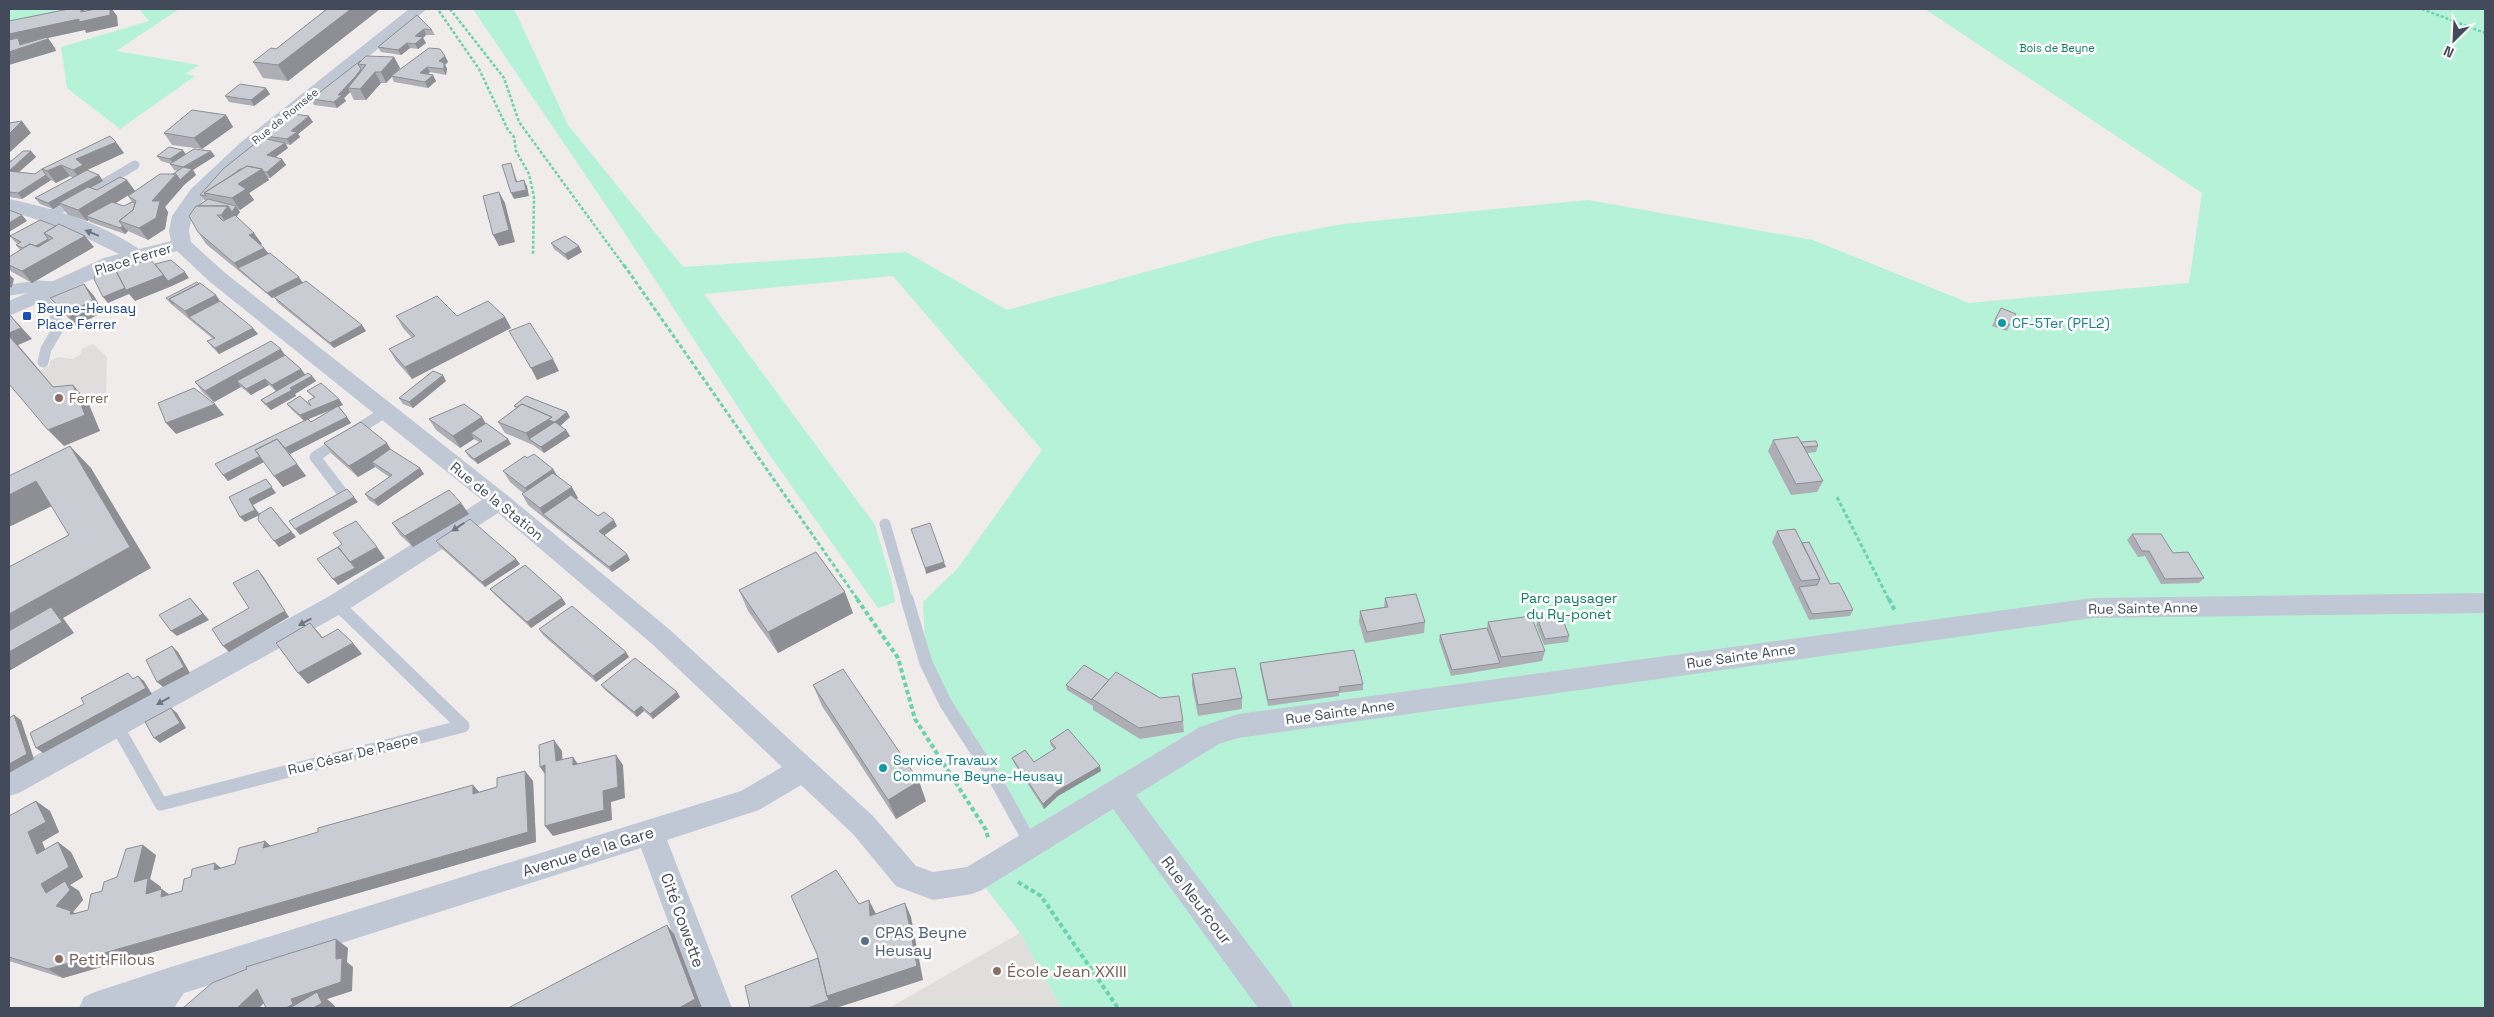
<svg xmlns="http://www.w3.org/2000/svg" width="2494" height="1017" viewBox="0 0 2494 1017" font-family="'Space Grotesk',sans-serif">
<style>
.education{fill:#e0dddd}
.green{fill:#b5f2d7}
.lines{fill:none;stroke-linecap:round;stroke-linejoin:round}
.path-far2{stroke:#6bd2b0;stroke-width:2.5;stroke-dasharray:3 2;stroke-linecap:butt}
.path-far1{stroke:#6bd2b0;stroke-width:3;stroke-dasharray:4 2.5;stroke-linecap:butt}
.path{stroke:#6bd2b0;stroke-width:4;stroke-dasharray:4.5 3;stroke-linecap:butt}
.lane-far2{stroke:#c1c8d5;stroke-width:9}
.lane-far1{stroke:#c1c8d5;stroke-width:11}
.lane{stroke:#c1c8d5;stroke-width:13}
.street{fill:#c1c8d5;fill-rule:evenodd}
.wall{fill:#aeafb6;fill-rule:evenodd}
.shaded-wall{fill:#8d8f94;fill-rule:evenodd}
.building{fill:#caccd4;stroke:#8d8f94}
.oneway{fill:#6f7786}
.transit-dot{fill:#1a4fb4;stroke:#fff;stroke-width:2}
.culture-dot{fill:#0f9aa8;stroke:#fff;stroke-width:2}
.education-dot{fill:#8d6e63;stroke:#fff;stroke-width:2}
.service-dot{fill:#5c6f8a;stroke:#fff;stroke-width:2}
.labels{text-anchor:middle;stroke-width:5;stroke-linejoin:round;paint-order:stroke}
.far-park-label{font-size:11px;fill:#0f805b;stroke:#fff}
.far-street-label{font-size:11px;fill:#434b5b;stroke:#fff}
.street-label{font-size:14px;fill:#434b5b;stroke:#fff}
.transit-label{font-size:14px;fill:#164399;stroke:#fff;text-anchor:start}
.culture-label{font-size:14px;fill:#0d838f;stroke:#fff;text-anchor:start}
.education-label{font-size:14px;fill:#785e54;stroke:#fff;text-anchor:start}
.park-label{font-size:14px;fill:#0f805b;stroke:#fff}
.near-street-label{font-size:16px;fill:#434b5b;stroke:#fff}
.near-service-label{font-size:16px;fill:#4e5e75;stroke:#fff;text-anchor:start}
.near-education-label{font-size:16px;fill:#785e54;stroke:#fff;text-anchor:start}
</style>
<rect width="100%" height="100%" fill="#efeceb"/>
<path class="education" d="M93,344L107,357L106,394L88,402L100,431L64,446L9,383V354L21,348L40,370L50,365V361L58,357L73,359L80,355L82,349Z
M1020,933L1061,1008H889Z"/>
<path class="green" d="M9,9H114L9,32Z
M139,9H179L116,51L199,65L185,74L195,76L120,129L67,88L61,47L149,21Z
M473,9H514L568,125L683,267L906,252L1007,310L1273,237L1343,224L1588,200L1813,240L1969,303L2189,283L2202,193L1925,9H2485V1008H1061L1020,933L985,887L1031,844L926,663L923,602L958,568L1042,450L893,276L704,294L875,525L892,583L895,602L878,608L766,450L622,229Z"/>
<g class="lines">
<path class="path-far2" d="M450,9L504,78L519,122L625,267
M2422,9L2485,33
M439,11L479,69L508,130L514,137L516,151L529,174L534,197L533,255"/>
<path class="path-far1" d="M624,265L858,600
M1837,497L1889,600"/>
<path class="path" d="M857,599L898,658L915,719L986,830L988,838
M1889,599L1895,611
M1018,882L1041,896L1118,1008"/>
<path class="lane-far2" d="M48,216L135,165"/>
<path class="lane-far1" d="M9,290L38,286L56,287
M39,295L54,313L59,327L46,349L43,362
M352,433L385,412
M339,441L315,457L341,491
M885,524L907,600"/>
<path class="lane" d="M907,599L926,663L946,704L999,786L1031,844
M117,726L161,804L463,726L337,604"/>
<path class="street" d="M409,9H427L252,151L205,197L192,216L189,231L191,242L224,272L507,495L669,629L873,816L916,866L933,872L967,867L1200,727L1238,714L2093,598L2485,593V613L2093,618L1238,738L1219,744L1136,795L1288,997L1293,1008H1258L1113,809L982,890L972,894L933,900L896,886L853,834L801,785L759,810L667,840L732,1008H700L641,848L184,993L174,1008H79L84,997L95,992L174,966L741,791L782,767L651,643L498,513L346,611L19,793L9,796V770L328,597L482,500L210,282L177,251L118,268L9,316V301L104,258L119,254L68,229L9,211V199C53,208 101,223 139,249L171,241L169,231L172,216L191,189L240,143Z"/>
</g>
<path class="wall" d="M327,9H380L288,81L263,78L253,62L276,49Z
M417,15L432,30L435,35H426L423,38L426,43L418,49L410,48L401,55L381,52L378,47Z
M445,56L448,62L445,64L447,69L446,75L430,72L428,74L433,75L436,81L428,88L394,82L392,77L386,83H381L366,100H354L350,92L344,98L346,101L337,108L314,105L311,99L361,61L394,57L400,68L394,74Z
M270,94L254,106L229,102L225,96Z
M226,115L233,127L202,149L172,145L164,133Z
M313,122L298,134L300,137L290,145L286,144L288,148L276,157L286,165L270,178H268L269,180L249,193L254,200L240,210L238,209L240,212L236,217L262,244L261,245L264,248L268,253L302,283L366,331L334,348L278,303L274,297L272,298L206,244L198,232V206L205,201L200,195L268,139L265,136Z
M31,151L36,157L18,173L35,174L42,169L124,153L87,170L99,175L103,181L90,188L97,190L127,180L135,191L173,174L177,171L174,170L170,164H171L161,161L157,156L186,154L215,156L193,170L196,175L184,185L165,207L168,212L165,229L148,240L128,231L125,234L90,222L89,220L87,221L68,215L60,205L53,209L40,204L35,198L73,178L70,176L56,183L51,180L22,199L9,197V158L11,161ZM135,191L128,196L132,202L124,206L115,203Z
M40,220L94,247L32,283L12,272L9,269V257L20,250L16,245L19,244L15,242L10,236Z
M551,243L582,252L568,260L554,249Z
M94,296L103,312L76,326L60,309L50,298Z
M166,298L220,301L258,334L219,354L212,347L207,341L213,339L171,304Z
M2001,308L2016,314L2007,331L1992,326Z
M396,316H457L505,317L511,328L412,379L396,361L389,349L412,338L403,328Z
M285,355L301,369L305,374L312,376L316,381L295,394L296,396L271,410L265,405L261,400L276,391L269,385L251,395L241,387L214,402L204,394L195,382Z
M446,381L413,408L403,404L399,398Z
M307,391L339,399L343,405L339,406L351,423L290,454L288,452L306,476L283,487L264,462L228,481L223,475L304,421L292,410L287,404L311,406L314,398ZM334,408L311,422L308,419Z
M514,406L567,412L570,417L560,426L566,430L570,436L544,453L533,445L505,433L498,422L516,408Z
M429,419L486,423L508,439L511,444L478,464L469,457L465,451L479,442L474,439L460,448L436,430Z
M1773,440L1801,442L1818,446L1816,452L1807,453L1823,481L1817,492L1791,495L1768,451Z
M324,443L390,449L420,468L424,474L378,506L369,500L365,494L389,477L375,467L358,477L332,454Z
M527,458L553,469L557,475L578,498L576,499L598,516L617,526L604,535L627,554L630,560L612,572L528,505L522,494L523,493L510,482L503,471Z
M461,503L469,514L413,547L400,535L392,523Z
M1777,531L1802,543L1830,584L1853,610L1850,616L1809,620L1772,542Z
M2132,534L2173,553L2204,578L2199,583L2161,584L2145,556L2138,557L2127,540Z
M436,541L520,564L485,587L440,547Z
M490,589L566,604L531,628L494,594Z
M739,590L853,613L778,653L748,611Z
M1385,598L1425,622L1424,633L1365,643L1359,622L1360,611L1384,607Z
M1538,620L1569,636L1568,642L1544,645L1536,625Z
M1488,622L1545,651L1542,661L1451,676L1439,640L1440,635L1487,628Z
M539,629L629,657L596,682L543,635Z
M1260,663L1363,684V690L1339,693V696L1268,706L1260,668Z
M1192,674L1242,698V709L1198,716L1192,685Z
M1109,680L1183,721L1184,732L1140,739L1093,710V706L1067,690L1066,685Z
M601,685L677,692L680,697L653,719L644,711L637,717L605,690Z
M813,685L926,801L896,819L822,706Z
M1050,741L1101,771L1058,796L1044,809L1014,763L1012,758L1034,762L1054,749L1051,746Z
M525,771L533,781L536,842L63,978L9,961V816L36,801L50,811L59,832L42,842L45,849L71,852L83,877L70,885L79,891L83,900L73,912L76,914L88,910L102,891L117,877L156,855L150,879L161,887V890L169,894L182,891L221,868L235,864L265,841L270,846L479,792L497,787Z"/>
<path class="shaded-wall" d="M81,9H83L89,17L110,9H112L117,16L118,26L86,33L85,30L48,38L55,48L56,51L9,65V34L81,12ZM48,38L24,47L22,44Z
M351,9H380L288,81L278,65Z
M424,29L426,35L423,38L426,43L418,49L415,44V36Z
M407,43L410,48L401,55L398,50Z
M445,56L448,62L445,65L447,69L446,75L439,61Z
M394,57L400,68L386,83L381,72Z
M427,67L430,72L423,78L420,73Z
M361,69L364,75L348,88L350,92L344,98L346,101L337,108L334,102L338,95Z
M375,72L381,83L366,100L360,89Z
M433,75L436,81L428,88L425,82Z
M266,88L270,94L254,106L251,100Z
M226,115L233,127L202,149L194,138Z
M309,116L313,122L298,134L300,137L290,145L287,139L291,131Z
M22,121L31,133L9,153V134Z
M116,142L124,153L87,170L91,176L82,181L73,170L76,159Z
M285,143L288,148L270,161L267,155Z
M183,150L187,156L174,165L170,159Z
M31,151L36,157L13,177L9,173V159L15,166Z
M211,151L215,156L193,170L196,175L184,185L165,207L168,212L165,229L148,240L139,228L152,201L183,167Z
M282,159L286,165L270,178L267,172Z
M511,163L519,187L516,182Z
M61,165L70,176L56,183L47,171Z
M240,169L244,174L262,169L269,180L249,193L254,200L240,210L232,198L234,175Z
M46,175L51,180L22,199L18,193Z
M99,175L103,181L61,204L59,203L60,205L53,209L48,203Z
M127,180L135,191L92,218L86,216L89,220L87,221L78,210Z
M524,180L527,186L529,196L514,199L511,193Z
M499,192L505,203L515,242L499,246L493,235Z
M228,206H236L240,212L229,227L221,215Z
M22,215L27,221L9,232V223Z
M123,226L128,231L125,234L120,228Z
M254,233L262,244L257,246L249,235Z
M85,236L94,247L32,283L22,271Z
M48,239L53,245L29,250Z
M579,246L582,252L568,260L565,254Z
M264,248L272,259L238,268L234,263Z
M116,267L121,273L164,275L185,272L189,278L172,286L135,301L129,294L108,303L103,297Z
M9,274L14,279L12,287L9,288Z
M299,277L303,283L272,298L267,293Z
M84,284L94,296L103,312L76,326L67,314Z
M216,295L224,307L189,317L185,311Z
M9,314L32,339L18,345L68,404L9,336Z
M505,317L511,328L412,379L405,367Z
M362,325L366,331L334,348L330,343Z
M253,328L258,334L219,354L215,348Z
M281,349L289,361L237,381L241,387L214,402L205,391Z
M553,359L559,371L537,380L531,368Z
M301,369L305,375L276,391L272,385Z
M443,375L446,381L413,408L409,402Z
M312,376L316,381L295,394L296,396L271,410L266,404L290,388Z
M265,379L269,385L251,395L246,389Z
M73,385L88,402L100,431L64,446L48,430Z
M339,399L343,405L304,421L300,415Z
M215,404L224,415L176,434L166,423Z
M567,412L570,417L558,428L529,439L526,433L552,417Z
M347,417L351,423L290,454L285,448Z
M482,417L489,429L471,433L474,439L460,448L453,436Z
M566,430L570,436L544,453L541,447Z
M508,439L511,444L478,464L474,459Z
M387,443L394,455L372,462L375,467L358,477L349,466Z
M282,445L286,450L228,481L223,475Z
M70,446L91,468L151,568L63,618L74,633L9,671V614L130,547Z
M297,464L306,476L283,487L274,476Z
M420,468L424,474L378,506L374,500Z
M553,469L559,480L532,499L525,488Z
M266,479L276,493L253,505L260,515L245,522L240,517L249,499Z
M36,481L58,503L9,527V495Z
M572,487L578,498L548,518L543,514L540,508Z
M354,497L358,502L300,535L295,529Z
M461,503L469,514L413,547L405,536Z
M271,507L296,537L279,547L274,541Z
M614,520L617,526L602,537L599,531Z
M377,547L385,558L338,585L333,579L355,568L350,562Z
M627,554L630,560L612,572L609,567Z
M516,559L520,564L485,587L482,582Z
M944,562L946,567L926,574L925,568Z
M258,570L263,576L289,617L229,652L223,646L285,611Z
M845,592L853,613L778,653L768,632Z
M190,598L209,620L177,636L171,631Z
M562,598L566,604L531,628L527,622Z
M310,623L320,634L331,649L322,638Z
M353,643L362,654L308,684L298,673Z
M172,646L178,652L190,673L163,687L157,682Z
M626,652L629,657L596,682L593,676Z
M138,676L144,681L152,694L43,753L36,748Z
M677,692L680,697L653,719L650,714Z
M641,706L644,711L637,717L634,712Z
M171,708L177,713L186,728L160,743L154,738Z
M14,715L21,720L34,759L9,773V764Z
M554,740L562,751L563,771L556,761Z
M616,755L623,765L625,798L611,802L612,820L553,836L545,826L603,791Z
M573,757L580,767L573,765Z
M545,765L547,777L540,767Z
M1100,766L1101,771L1058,796L1044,809L1043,804L1057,791Z
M525,771L533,781L536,842L63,978L48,969L528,832Z
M919,781L926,801L896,819L888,800Z
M473,785L482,795L473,794Z
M36,801L50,811L59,832L42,842L51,863L37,854L28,832Z
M265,841L276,851L263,848Z
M58,842L71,852L83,877L70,885L79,891L83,900L73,912L86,920L84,923L56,906L46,893L41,884Z
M143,845L156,855L150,879L161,887L159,903L146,894L134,882Z
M215,863L227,873L214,870Z
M162,889L175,899L161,897Z
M869,900L876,914L870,916Z
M905,903L911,917L923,980L836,1008H808L827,996Z
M667,925L674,934L702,1008H679Z
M336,939L348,948L347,962L353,967L352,991L327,999L334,1005L336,1008H286L291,999L336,959Z
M257,989L269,998L259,1008H237Z"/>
<path class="building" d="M69,9H81V12L95,9H110V15L79,22V19L9,34V21Z
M327,9H351L278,65L253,62L271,48L276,49Z
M417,15L432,30L424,29L415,36L423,37L415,44L407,43L398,50L378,47Z
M47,37L48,39L9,52V40L18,38L20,45Z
M429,48L440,49L445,56L439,61L444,63V69L427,67L420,73L433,75L425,82L391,76Z
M366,56L394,57L381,72H375L360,89L348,88L366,65L358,64Z
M360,61H361L358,64L361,69L355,77L338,95H342L334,102L311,99Z
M240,84L266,88L251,100L225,96Z
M192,110L226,115L194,138L164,133Z
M293,114L309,116L291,131L297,132L287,139L265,136Z
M22,121L9,134V123Z
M110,136L116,142L76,159L83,165L73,170L61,165L47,171L42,169Z
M262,138L285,143L267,155L282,159L267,172H264L262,169L247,166L242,169H240L235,173L204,193L206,196L200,195L223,169Z
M169,147L183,150L170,159L157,156Z
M194,149L211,151L183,167L192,169L180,180L176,174H173L183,167L170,164Z
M23,151H31L9,171V163Z
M511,163L516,182L524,180L526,190L511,193L502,165Z
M247,166L262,169L238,184L246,189L232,198L204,193Z
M42,169L46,175L18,193L9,192V171L35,174Z
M87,170L99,175L48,203L35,198Z
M160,174H176L152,201H160L156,218L139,228L119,221L133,210L136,201L128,196Z
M120,177L127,180L78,210L59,203L88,187L97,190Z
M499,192L509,230L493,235L483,196Z
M208,199L236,206L232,212L228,206H198Z
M112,202L124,206L132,202L135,203L133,210L119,221L123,226L120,228L86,216Z
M196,206H228L221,215H217L223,221L235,215L254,233L249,235L264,248L234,263L198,232L189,216Z
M9,210L22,215L9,223Z
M40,220L56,226L44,233L48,239L36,246L30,244L23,248L16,245L21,242L10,236Z
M59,224L85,236L22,271L9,265V257L30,244L38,247L53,238L44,233Z
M565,236L579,246L565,254L551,243Z
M270,253L299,277L267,293L238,268Z
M150,259L164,275L126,290L116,271Z
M171,260L185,272L168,281L155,264Z
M116,267L118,271H116L125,288L103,297L94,279L96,273Z
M306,281L362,325L330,343L274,297Z
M197,282L199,284L169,299L174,304L166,298Z
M200,283L216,295L185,311L169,299Z
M84,284L93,300L67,314L50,298Z
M437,296L457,316L488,301L505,317L405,367L389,349L415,336L396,316Z
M220,301L253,328L215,348L207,341L215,338L189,317Z
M2001,308L2016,314L2010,325L1995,320Z
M9,314L21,328L9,333Z
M530,323L553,359L531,368L509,331Z
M9,336L53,387L73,385L85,415L48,430L9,384Z
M271,341L281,349L205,391L195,382Z
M285,355L301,369L272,385L265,379L246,389L237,381Z
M433,371L443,375L409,402L399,398Z
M308,373L312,376L290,388L292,390L266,404L261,400Z
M321,383L339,399L300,415L287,404L300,396L311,406L308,401L315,397L307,391Z
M194,388L215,404L166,423L158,403Z
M526,396L567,412L555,422L566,430L541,447L529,439L555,422L548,420L552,417L522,404L517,407L514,406Z
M464,404L482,417L453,436L429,419Z
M522,404L552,417L526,433L498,422Z
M338,406L347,417L285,448L277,439L255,450L260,456L223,475L215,464L308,419L311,422Z
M361,422L387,443L349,466L324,443Z
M486,423L508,439L474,459L465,451L482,441L471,433Z
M1798,437L1823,481L1796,484L1773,440Z
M277,439L297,464L274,476L255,450Z
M1816,441L1818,446L1804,447L1801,442Z
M70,446L130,547L9,614V567L69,535L36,481L9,495V476Z
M390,449L420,468L374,500L365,494L392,475L372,462Z
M534,454L553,469L525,488L503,471L525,456L527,458Z
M553,473L572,487L540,508L522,494Z
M266,479L272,487L249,499L255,510L240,517L229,497Z
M347,489L354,497L295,529L289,521Z
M449,490L461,503L405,536L392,523Z
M571,495L598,516L604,512L614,520L599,531L627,554L609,567L543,514Z
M271,507L291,532L274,541L258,520L259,514Z
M470,519L516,559L482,582L436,541Z
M356,521L377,547L350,562L338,547L342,544L333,533Z
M930,523L944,562L925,568L911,529Z
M1795,529L1820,579L1801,581L1777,531Z
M2132,534H2161L2173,553L2188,552L2204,578L2165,579L2149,551H2142Z
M1809,542L1830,584L1839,583L1853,610L1812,614L1799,587L1817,585L1820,579L1802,543Z
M338,547L355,568L333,579L317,559L338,547L342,552Z
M816,552L845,592L768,632L739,590Z
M525,565L562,598L527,622L490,589Z
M258,570L285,611L223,646L212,629L249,608L233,583Z
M1416,594L1425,622L1367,632L1360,611L1388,607L1385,598Z
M190,598L203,614L171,631L159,615Z
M572,606L626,652L593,676L539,629Z
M51,607L62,622L9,652V631Z
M1531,616L1545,651L1501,657L1488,622Z
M1562,617L1569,636L1545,639L1538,620Z
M310,623L322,638L338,629L353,643L298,673L276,643Z
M1487,628L1500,663L1452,670L1440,635Z
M172,646L184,667L157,682L146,660Z
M1354,650L1363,684L1339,687L1340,691L1268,700L1260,663Z
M635,658L677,692L650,714L641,706L634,712L601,685Z
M1084,665L1109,680L1092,699V700L1066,685Z
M1235,668L1242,698L1198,705L1192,674Z
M843,669L919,781L888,800L813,685Z
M1116,672L1160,698L1179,696L1183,721L1139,728L1092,699Z
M128,673L133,679L138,676L146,688L36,748L30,733L84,704L81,698Z
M171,708L180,723L154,738L145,722Z
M14,715L27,754L9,764V718Z
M1068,729L1100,766L1057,791L1043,804L1012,758L1025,750L1034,762L1056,748L1050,741Z
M554,740L556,761L573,757V765L616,755L618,787L603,791L604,810L545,826V765L540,767L539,745Z
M525,771L528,832L48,969L9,957V816L36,801L46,822L28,832L37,854L58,842L69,867L41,884L46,893L65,881L70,890L56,906L71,911L70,914H73L88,910L91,894L102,891L104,882L117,877L126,849L143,845L134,882L148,878L146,894L162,889L161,897L182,891L184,879L191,877L192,869L215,863L214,870L235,864L239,848L265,841L263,848L291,840L318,832V828L473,785V794L497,787V778Z
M836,870L859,904L869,900L870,916L905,903L917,966L827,996L817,954L791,896Z
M667,925L695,999L679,1008H508Z
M336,939V959L342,958L341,982L291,999L293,1004L286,1008H266L257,989L237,1008H183L212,983L247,969L246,967Z
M818,958L827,996L829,1000L808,1008H750L745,986Z
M317,992L322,1003L313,1008H290Z"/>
<defs><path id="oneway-solid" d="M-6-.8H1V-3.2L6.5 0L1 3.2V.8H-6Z" transform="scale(1.25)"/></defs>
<g class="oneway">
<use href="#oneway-solid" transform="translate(92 233) rotate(-158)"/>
<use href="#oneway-solid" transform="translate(458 527) rotate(147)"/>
<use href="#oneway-solid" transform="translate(305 622) rotate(151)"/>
<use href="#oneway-solid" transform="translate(163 701) rotate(151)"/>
</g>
<rect class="transit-dot" x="22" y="311" width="10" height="10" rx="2.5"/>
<g class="culture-dot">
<circle cx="2002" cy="323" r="5"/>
<circle cx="883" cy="768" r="5"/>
</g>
<g class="education-dot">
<circle cx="59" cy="398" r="5"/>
<circle cx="59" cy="959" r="5"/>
<circle cx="997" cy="971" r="5"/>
</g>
<circle class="service-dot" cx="865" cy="941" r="5"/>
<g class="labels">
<g class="far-park-label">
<text x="2057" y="52">Bois de Beyne</text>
</g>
<g class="far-street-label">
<text transform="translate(285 116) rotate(-39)" y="4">Rue de Romsée</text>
</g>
<g class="street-label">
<text transform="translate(133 259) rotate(-17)" y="5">Place Ferrer</text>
<text transform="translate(497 501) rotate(39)" y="5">Rue de la Station</text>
<text transform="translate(2143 608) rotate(-1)" y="5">Rue Sainte Anne</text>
<text transform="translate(1741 656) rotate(-8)" y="5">Rue Sainte Anne</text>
<text transform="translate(1340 712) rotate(-8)" y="5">Rue Sainte Anne</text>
<text transform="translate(353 754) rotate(-14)" y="5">Rue César De Paepe</text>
</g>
<g class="transit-label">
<text x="37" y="313">Beyne-Heusay<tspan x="37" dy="16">Place Ferrer</tspan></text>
</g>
<g class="culture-label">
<text x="2012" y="328">CF-5Ter (PFL2)</text>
<text x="893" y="765">Service Travaux<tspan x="893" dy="16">Commune Beyne-Heusay</tspan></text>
</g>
<g class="education-label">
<text x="69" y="403">Ferrer</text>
</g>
<g class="park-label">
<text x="1569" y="603">Parc paysager<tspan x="1569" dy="16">du Ry-ponet</tspan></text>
</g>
<g class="near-street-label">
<text transform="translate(588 851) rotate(-17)" y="6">Avenue de la Gare</text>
<text transform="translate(1197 900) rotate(53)" y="6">Rue Neufcour</text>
<text transform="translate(683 920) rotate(70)" y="6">Cité Cowette</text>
</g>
<g class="near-service-label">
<text x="875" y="938">CPAS Beyne<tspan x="875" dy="18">Heusay</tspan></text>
</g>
<g class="near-education-label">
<text x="69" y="965">Petit Filous</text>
<text x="1007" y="977">École Jean XXIII</text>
</g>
</g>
<rect width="2494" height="1017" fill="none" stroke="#434b5b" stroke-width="20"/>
<g transform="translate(2454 40) rotate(204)" stroke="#ffffff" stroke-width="4" paint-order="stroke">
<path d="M0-4L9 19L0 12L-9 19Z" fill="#434b5b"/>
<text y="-8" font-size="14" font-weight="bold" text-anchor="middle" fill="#434b5b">N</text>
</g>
</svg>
